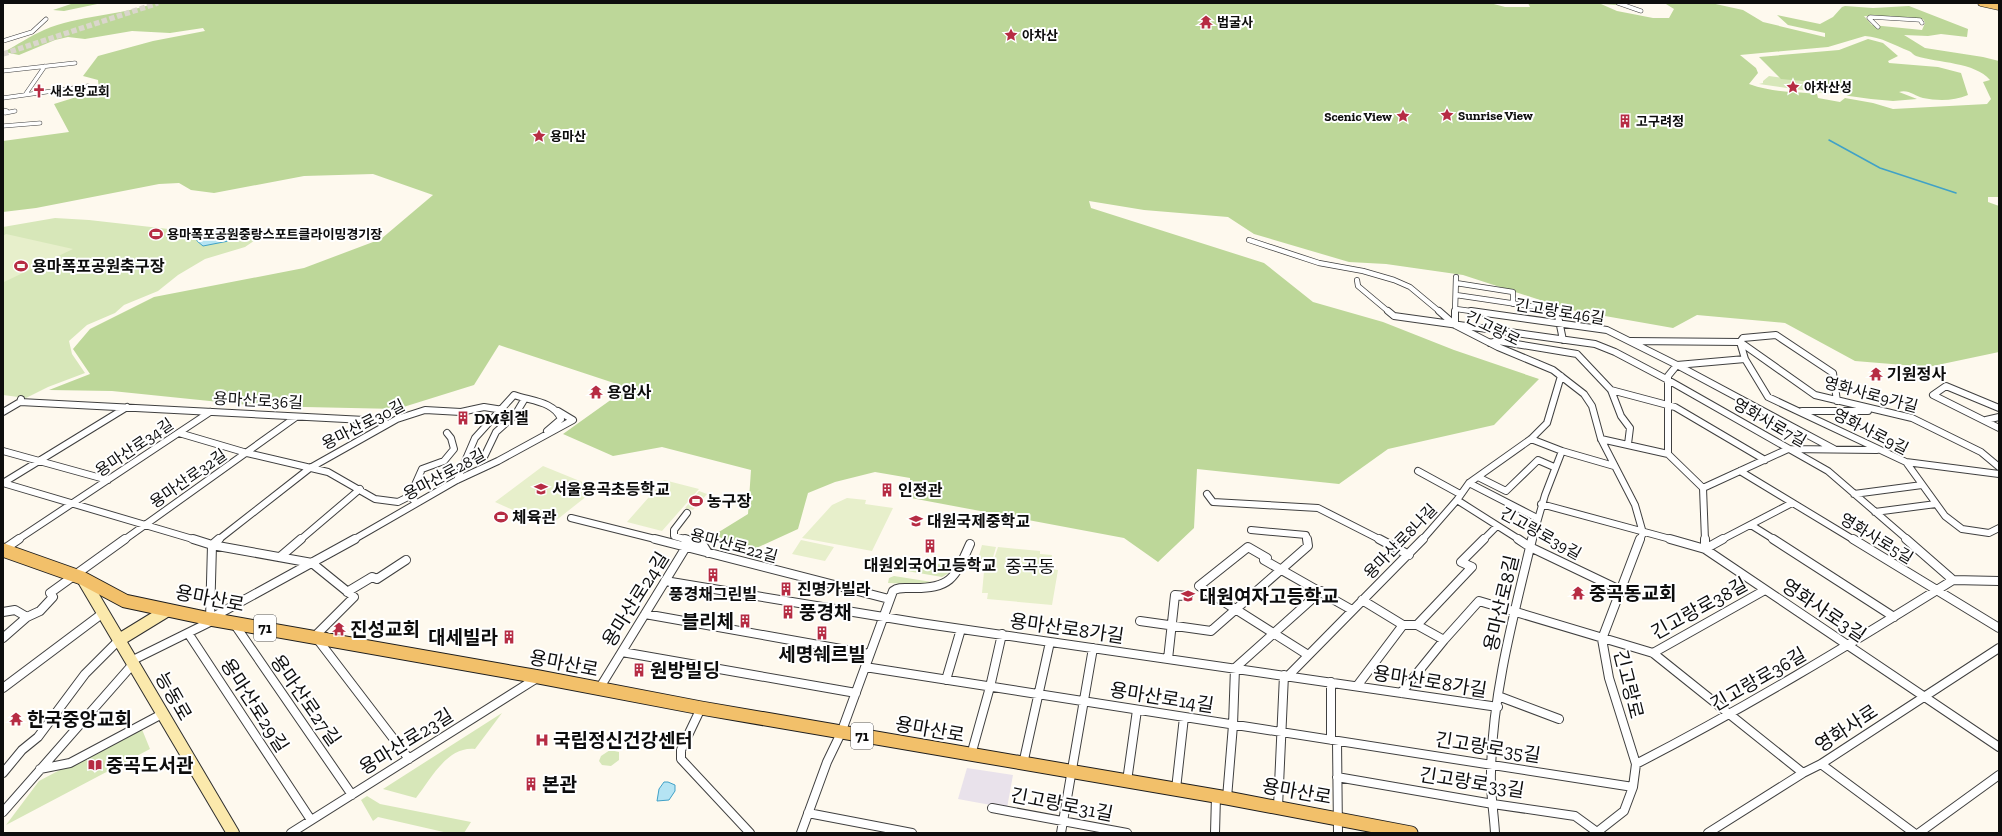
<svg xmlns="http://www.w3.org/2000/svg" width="2002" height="836" viewBox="0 0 2002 836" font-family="'Zilla Slab','Noto Sans KR',serif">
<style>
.industrial{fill:#e9e2eb}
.green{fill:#d7e7b9}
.forest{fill:#bdd799;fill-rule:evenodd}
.pitch{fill:#e7efcb}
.water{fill:#b5e4f3;stroke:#40a1c7}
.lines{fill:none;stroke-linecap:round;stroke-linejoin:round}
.stream{stroke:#40a1c7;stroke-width:1.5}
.secondary-tunnel{stroke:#dad6cc;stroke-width:5.5;stroke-dasharray:5.5 2.5;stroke-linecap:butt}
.street-far3-casing{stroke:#404040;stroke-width:4.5}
.street-far2-casing{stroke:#404040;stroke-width:6}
.street-far1-casing{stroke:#404040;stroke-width:8}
.street-casing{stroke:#404040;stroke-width:10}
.secondary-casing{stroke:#2f2f2f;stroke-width:14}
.primary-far1-casing{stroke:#1e1e1e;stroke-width:7}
.primary-casing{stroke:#1e1e1e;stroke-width:15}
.street-far3{stroke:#fff;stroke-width:3.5}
.street-far2{stroke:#fff;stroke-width:4.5}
.street-far1{stroke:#fff;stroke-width:6}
.street{stroke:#fff;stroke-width:8}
.secondary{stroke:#fbe9ac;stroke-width:12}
.primary-far1{stroke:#f2c06a;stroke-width:6}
.primary{stroke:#f2c06a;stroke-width:13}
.labels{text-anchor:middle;stroke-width:4;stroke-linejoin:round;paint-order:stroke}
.far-poi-label{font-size:13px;font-weight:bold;fill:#0d0d0d;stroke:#fff;text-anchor:start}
.shield{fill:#fff;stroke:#565656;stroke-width:1}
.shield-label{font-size:15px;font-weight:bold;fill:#0d0d0d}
.poi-label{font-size:16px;font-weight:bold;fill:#0d0d0d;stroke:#fff;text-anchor:start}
.street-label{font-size:16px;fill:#0d0d0d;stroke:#fff}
.quarter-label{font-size:18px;fill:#0d0d0d;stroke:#fff}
.near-poi-label{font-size:19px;font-weight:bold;fill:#0d0d0d;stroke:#fff;text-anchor:start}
.near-street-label{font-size:19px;fill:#0d0d0d;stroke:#fff}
</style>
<rect width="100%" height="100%" fill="#fef9ee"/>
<path class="industrial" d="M967,768L1013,775L1007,808L958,799Z"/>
<path class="green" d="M1769,76C1788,79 1824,81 1837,95L1759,84L1763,83V81Z
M55,218L89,220L204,233L238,231L261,236L245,247L205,259L178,275L158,291L124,305L115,313L87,325L69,341L72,354L85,373L48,387L26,398L3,395V227Z
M904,558L949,566L954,570L942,577L901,570L898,566L899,562Z
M894,576L932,582L935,583L932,585L888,583L889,578Z
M502,713L475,749C447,746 431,779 416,798L383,789Z
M141,727L150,749L6,825L39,781Z
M610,750L619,752V760L611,766L602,765L599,761L601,756Z
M367,796L380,804L471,822L464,833H448L378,817L373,821L361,800Z"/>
<path class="forest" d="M74,3H102L64,11L53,10Z
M155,3H1490L1505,7H1530L1528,3H1613L1618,5L1601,4L1617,11L1653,18H1669L1674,9L1666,4H1647L1711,3L1743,10L1763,22L1825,37V33L1788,25L1777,15L1820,24L1833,17L1842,7L1845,6L1873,8L1909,6L1968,29L1967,37L1941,34L1928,36L1904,35L1925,48L1983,57L1999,61V197H1988V202L1999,206V352L1928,367L1855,361L1785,323L1697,315L1673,328L1571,310L1463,275L1386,264L1349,262L1254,234L1228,217L1144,210L1089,201L1091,208L1264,263L1313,302L1383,322L1454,350L1539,379L1494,425L1388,449L1339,484L1197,469L1194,528L1158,562L1124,538L911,498L910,478L875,472L835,482L808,493L798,529L752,550L714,535L748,514L751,470L662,447L613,456L563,434L619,394L617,384L499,345L474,385L397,409L259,406L112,391L49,390L90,374L73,349L90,329L154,297L304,268L381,239L433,195L373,174L304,176L214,193L191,190L179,183L159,184L36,208L3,212V141L69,132L54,104L99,90L98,80L83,76L98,56L153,41L205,31L203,28L170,33L132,31L85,39L68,37L55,40L19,55L4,52C17,45 30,36 44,30C79,15 119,16 155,3ZM1864,16L1923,19L1925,23L1922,30L1872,25ZM1865,36C1881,37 1894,45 1909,51C1912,52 1912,54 1916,56C1938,63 1975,62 1990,80L1983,82L1991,99L1987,104L1893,109L1873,103L1845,98L1840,102L1818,98L1817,94C1792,91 1774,93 1749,84L1758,73L1756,68L1740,55L1828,47Z
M1868,39L1883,43L1898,56L1888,61L1889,63L1938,67L1961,73L1968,95C1954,101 1938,101 1923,98C1915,96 1908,89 1899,92L1917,99L1893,101L1871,99L1849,96L1813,82L1781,79L1759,57L1839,50Z"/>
<path class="pitch" d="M6,234L73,249L4,282H3V236Z
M543,466L597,488L549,526L495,502Z
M664,480L699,489L662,531L627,522Z
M699,491L707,494L693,510L685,508Z
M847,498L866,500L865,504L893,508L872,551L802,538L832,505Z
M801,540L834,547L825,561L792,554Z
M982,545L996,547L992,561L978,559Z
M998,547L1040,551V554L1052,555L1050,569L1058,570L1052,605L987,599L988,593H982L985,561L993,562Z"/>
<path class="water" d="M203,229C209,230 217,233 223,232C232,231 244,226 252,232L244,238L203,246L197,241V236Z
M664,782H668L675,785V791L669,800L657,801L659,789Z"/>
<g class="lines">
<path class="stream" d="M1829,140L1880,168L1956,193"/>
<path class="secondary-tunnel" d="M3,54L158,3"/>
<g class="street-far3-casing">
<path id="street-far3" d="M1618,3L1641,11
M1878,27L1869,18L1870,17L1920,20L1922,23
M3,41L32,32L46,19
M3,71L75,63
M25,95L45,66
M3,98L88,86
M3,110L7,111L5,113L15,111
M3,126L40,123"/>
</g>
<g class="street-far2-casing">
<path id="street-far2" d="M1249,240L1319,263L1363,271L1394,280L1410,287L1440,312
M1357,280L1358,286L1389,312
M1456,283L1513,292V304
M1456,295L1557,310V312
M1456,309L1478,312
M1455,312L1456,277"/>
</g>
<g class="street-far1-casing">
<path id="street-far1" d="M1388,311L1394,316L1595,344L1615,352L1668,380L1828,471L1908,540
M1439,311L1455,325L1498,347L1553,370L1584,394L1592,406L1601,439L1635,505L1643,533L1640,540
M1471,311L1607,330L1677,365L1834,449
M1557,311L1563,340
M1455,325V311
M1630,341L1740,342
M1740,342L1745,359L1768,397L1906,462L1945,516L1962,529L1989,533L1999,528
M1740,342L1815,395L1912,418L1981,452L1999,467
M1740,342L1743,338L1776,335L1833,373L1837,401
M1490,343L1498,341L1577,354L1611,390L1621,416L1630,428L1628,444
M1611,390L1675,407L1765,460
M20,402L384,421L387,424
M1999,408L1946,386L1933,395L1999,428
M1802,411H1868
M3,412L20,402L21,399
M1986,420L1999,417
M179,433L247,453L328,472L375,499L398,502L410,496L416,503
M1531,439L1562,451L1614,466
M1601,439L1668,454
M3,451L108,480
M466,460L484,457L496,432L515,415L524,400
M1906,462L1999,474
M1418,471L1460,494
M1740,471L1854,540
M1478,477L1506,491L1538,460L1554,467
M457,480L475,438L514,395C530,401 554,401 561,419L547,431
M3,483L196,540
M3,483L127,407
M1469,483L1537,518
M1703,488L1788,449L1877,450
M1207,494L1213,502L1318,508L1381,540
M1854,494L1922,485
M410,496L422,469L444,461L454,449L451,438L447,433
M1457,500L1520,540
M1541,504L1674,540
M1875,512L1936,504
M687,513L674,530V536L688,540
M571,518L659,540
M1751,525L1775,540
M1251,530L1306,535L1307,540
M17,540L210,412
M124,540L296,417
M218,540L310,468L397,419L425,410L461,412L484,407L503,410
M300,540L360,489
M353,540L457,480L498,461L573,420L558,411
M1422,540L1457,500L1469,483L1531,439L1547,423L1561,376
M1483,540L1497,526
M1532,540L1545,495L1562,451
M1705,540L1703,488L1668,454V376L1677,365L1745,359
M1721,540L1792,503"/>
</g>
<g class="street-casing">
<path id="street" d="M193,539L212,545L312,563L354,597L315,636L409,759
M655,539L889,599
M685,539L703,545L708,553
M1379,539L1409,555
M1518,539L1530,547L1620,590
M1670,539L1705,549L1999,747
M1705,539V549L1723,539
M1773,539L1894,617
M1853,539L1999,628
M1906,539L1953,580L1999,581
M212,545L219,539
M3,550L19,539
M280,557L301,539
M665,581L920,623L1498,707
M347,592L372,577L377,579L406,560
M1362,600L1403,625
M3,612L15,610L27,617
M645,614L869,654
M213,617L355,539
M210,619L212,545
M1140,621L1211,631L1308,546L1307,539
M235,625L352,795
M1417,625L1444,640
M188,633L311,820
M3,638L27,617L40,611L53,597L50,593L125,539
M622,652L856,693
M1653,653L1765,590
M1308,655L1199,586L1248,547L1267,558L1264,560L1352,610
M1168,659L1175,595L1188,596
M131,661L212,621
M865,667L1633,787
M1289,675L1423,539
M946,680L961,629
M1331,682V740
M1357,686L1403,625H1417L1472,567L1461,562L1484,539
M3,688L103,613
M599,689L686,547
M1401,693L1444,640L1479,601L1653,653L1803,773
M1498,696L1559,719
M701,708L681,750V759L750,833
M1337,741L1338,833
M971,755L990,687L1002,634
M1023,764L1050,642
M1636,764C1745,708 1849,645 1953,580
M1821,764L1914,833
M40,769L70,763L162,714
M3,773L22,750L38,737L85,674L119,640
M1337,777L1493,804L1575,816L1597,832
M1127,781L1137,710
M1176,789L1184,717
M1227,798L1233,725L1235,668L1321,591
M1278,807L1284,675
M992,808L1127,833
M3,812L133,664
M808,813L912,833
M291,833L537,678
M801,833L827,762L841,733L893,591C898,587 904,588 911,588C951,589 955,578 970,544
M1061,833L1093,648
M1215,833L1216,796
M1495,833C1494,813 1490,793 1491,772C1492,695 1514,614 1532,539
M1596,833L1624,811L1633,787L1636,764L1609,678L1602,639L1640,539
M1708,833L1803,773L1821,764L1999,648
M1919,833L1999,775"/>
</g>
<g class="secondary-casing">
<path id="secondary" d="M83,579L233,833
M119,640L168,610"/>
</g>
<g class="primary-far1-casing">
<path id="primary-far1" d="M1981,3L1999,7"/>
</g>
<g class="primary-casing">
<path id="primary" d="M3,550L82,578L125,601L210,619L539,677L701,708L1227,798L1411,833"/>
</g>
<use href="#street-far3" class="street-far3"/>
<use href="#street-far2" class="street-far2"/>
<use href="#street-far1" class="street-far1"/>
<use href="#street" class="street"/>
<use href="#secondary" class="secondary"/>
<use href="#primary-far1" class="primary-far1"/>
<use href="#primary" class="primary"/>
</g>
<defs>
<g id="temple-bare" transform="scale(1.08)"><path d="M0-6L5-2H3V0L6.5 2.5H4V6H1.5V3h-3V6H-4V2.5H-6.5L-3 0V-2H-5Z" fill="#b62c43" stroke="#fff" stroke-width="2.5" paint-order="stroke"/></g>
<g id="sight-bare" transform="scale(1.08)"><path d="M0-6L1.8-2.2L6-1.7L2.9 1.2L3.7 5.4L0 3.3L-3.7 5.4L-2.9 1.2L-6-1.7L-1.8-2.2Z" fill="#b62c43" stroke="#fff" stroke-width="2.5" paint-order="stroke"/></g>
<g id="church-bare" transform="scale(1.08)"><path d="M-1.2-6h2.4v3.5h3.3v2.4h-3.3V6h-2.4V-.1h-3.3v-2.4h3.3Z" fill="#b62c43" stroke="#fff" stroke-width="2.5" paint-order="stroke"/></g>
<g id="building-bare" transform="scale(1.08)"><path d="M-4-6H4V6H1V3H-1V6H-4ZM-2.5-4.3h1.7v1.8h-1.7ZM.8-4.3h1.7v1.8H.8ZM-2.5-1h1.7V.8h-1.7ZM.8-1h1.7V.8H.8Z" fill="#b62c43" stroke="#fff" stroke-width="2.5" paint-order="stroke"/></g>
<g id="stadium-bare" transform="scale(1.08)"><path d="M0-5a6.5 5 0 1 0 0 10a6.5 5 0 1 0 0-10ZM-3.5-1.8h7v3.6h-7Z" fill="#b62c43" stroke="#fff" stroke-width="2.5" paint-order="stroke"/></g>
<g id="school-bare" transform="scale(1.08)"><path d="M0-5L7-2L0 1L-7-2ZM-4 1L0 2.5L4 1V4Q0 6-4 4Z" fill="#b62c43" stroke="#fff" stroke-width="2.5" paint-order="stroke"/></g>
<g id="hospital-bare" transform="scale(1.08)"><path d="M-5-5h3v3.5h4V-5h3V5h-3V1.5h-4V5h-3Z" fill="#b62c43" stroke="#fff" stroke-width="2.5" paint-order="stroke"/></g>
<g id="library-bare" transform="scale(1.08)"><path d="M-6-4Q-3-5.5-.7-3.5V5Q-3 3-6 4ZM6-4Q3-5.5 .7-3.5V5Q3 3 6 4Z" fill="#b62c43" stroke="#fff" stroke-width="2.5" paint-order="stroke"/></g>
</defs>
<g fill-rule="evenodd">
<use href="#temple-bare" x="1206" y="22"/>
<use href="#sight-bare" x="1011" y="35"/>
<use href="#sight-bare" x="1793" y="87"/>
<use href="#church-bare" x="39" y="91"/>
<use href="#sight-bare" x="1447" y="115"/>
<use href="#sight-bare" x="1403" y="116"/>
<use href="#building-bare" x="1625" y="121"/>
<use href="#sight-bare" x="539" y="136"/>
<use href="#stadium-bare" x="156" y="234"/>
<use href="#stadium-bare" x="21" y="266"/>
<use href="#temple-bare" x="1876" y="374"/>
<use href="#temple-bare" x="596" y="392"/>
<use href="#building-bare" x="463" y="418"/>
<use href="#school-bare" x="541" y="489"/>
<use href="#building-bare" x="887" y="490"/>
<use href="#stadium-bare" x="696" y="501"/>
<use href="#stadium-bare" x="501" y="517"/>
<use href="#school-bare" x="916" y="521"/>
<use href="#building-bare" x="930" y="546"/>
<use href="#building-bare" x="713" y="575"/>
<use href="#building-bare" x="786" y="589"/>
<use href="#temple-bare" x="1578" y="593"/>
<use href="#school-bare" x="1188" y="596"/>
<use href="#building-bare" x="788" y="612"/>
<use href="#building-bare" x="745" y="621"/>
<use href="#temple-bare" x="339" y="629"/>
<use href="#building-bare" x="822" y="633"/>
<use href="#building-bare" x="509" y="637"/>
<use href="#building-bare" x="639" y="670"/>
<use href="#temple-bare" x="16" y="719"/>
<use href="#hospital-bare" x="542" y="740"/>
<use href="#library-bare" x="95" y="765"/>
<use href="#building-bare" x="531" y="784"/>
</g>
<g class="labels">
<g class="far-poi-label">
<text x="1217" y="27">법굴사</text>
<text x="1022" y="40">아차산</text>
<text x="1804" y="92">아차산성</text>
<text x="50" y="96">새소망교회</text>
<text x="1458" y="120">Sunrise View</text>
<text x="1392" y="121" text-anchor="end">Scenic View</text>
<text x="1636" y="126">고구려정</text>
<text x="550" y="141">용마산</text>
<text x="167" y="239">용마폭포공원중랑스포트클라이밍경기장</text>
</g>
<g class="shield">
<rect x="254" y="615" width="22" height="26" rx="3"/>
<rect x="851" y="723" width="22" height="26" rx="3"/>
</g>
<g class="shield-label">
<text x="265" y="633">71</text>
<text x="862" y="741">71</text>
</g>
<g class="poi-label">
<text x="32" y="272">용마폭포공원축구장</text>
<text x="1887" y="380">기원정사</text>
<text x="607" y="398">용암사</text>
<text x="474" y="424">DM휘겔</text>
<text x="552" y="495">서울용곡초등학교</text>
<text x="898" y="496">인정관</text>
<text x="707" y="507">농구장</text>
<text x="512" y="523">체육관</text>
<text x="927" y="527">대원국제중학교</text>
<text x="930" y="571" text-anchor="middle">대원외국어고등학교</text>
<text x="797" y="595">진명가빌라</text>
<text x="713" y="600" text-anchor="middle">풍경채그린빌</text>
</g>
<g class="street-label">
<text transform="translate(1560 311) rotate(9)" y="6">긴고랑로46길</text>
<text transform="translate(1493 328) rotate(26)" y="6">긴고랑로</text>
<text transform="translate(1871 394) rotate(15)" y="6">영화사로9가길</text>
<text transform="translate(258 400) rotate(3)" y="6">용마산로36길</text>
<text transform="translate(1770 422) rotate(30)" y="6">영화사로7길</text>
<text transform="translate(363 424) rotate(-27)" y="6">용마산로30길</text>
<text transform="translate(1871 431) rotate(27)" y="6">영화사로9길</text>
<text transform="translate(134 447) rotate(-34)" y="6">용마산로34길</text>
<text transform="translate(444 474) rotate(-28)" y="6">용마산로28길</text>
<text transform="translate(188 478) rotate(-35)" y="6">용마산로32길</text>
<text transform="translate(1541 533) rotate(29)" y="6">긴고랑로39길</text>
<text transform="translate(1877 538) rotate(31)" y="6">영화사로5길</text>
<text transform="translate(1400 541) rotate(-46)" y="6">용마산로8나길</text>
<text transform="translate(734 545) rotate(15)" y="6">용마산로22길</text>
</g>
<g class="quarter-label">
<text x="1030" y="573">중곡동</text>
</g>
<g class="near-poi-label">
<text x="1589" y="600">중곡동교회</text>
<text x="1199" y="603">대원여자고등학교</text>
<text x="799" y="619">풍경채</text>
<text x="734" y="628" text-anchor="end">블리체</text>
<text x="350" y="636">진성교회</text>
<text x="498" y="644" text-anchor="end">대세빌라</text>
<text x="822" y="661" text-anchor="middle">세명쉐르빌</text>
<text x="650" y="677">원방빌딩</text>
<text x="27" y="726">한국중앙교회</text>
<text x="553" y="747">국립정신건강센터</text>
<text x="106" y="772">중곡도서관</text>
<text x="542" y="791">본관</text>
</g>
<g class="near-street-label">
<text transform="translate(210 598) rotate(11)" y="7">용마산로</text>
<text transform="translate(635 599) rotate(-58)" y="7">용마산로24길</text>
<text transform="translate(1501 603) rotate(-77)" y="7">용마산로8길</text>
<text transform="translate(1699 608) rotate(-29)" y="7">긴고랑로38길</text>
<text transform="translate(1824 610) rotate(34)" y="7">영화사로3길</text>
<text transform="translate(1067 628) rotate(8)" y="7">용마산로8가길</text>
<text transform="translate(564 663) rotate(11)" y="7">용마산로</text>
<text transform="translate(1758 679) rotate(-30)" y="7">긴고랑로36길</text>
<text transform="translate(1430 681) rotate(9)" y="7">용마산로8가길</text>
<text transform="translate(1629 684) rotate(76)" y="7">긴고랑로</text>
<text transform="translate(174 696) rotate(60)" y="7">능동로</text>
<text transform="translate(1162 697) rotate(9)" y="7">용마산로14길</text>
<text transform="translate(306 700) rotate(55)" y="7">용마산로27길</text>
<text transform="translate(255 705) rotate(57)" y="7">용마산로29길</text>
<text transform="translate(1846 728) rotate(-33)" y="7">영화사로</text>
<text transform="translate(930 729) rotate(10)" y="7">용마산로</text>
<text transform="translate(406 741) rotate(-32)" y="7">용마산로23길</text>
<text transform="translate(1488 747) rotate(9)" y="7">긴고랑로35길</text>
<text transform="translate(1472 782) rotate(9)" y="7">긴고랑로33길</text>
<text transform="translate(1297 791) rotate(10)" y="7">용마산로</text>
<text transform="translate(1062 804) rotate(11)" y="7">긴고랑로31길</text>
</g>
</g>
<rect width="2002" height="836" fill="none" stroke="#0d0d0d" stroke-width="8"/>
</svg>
